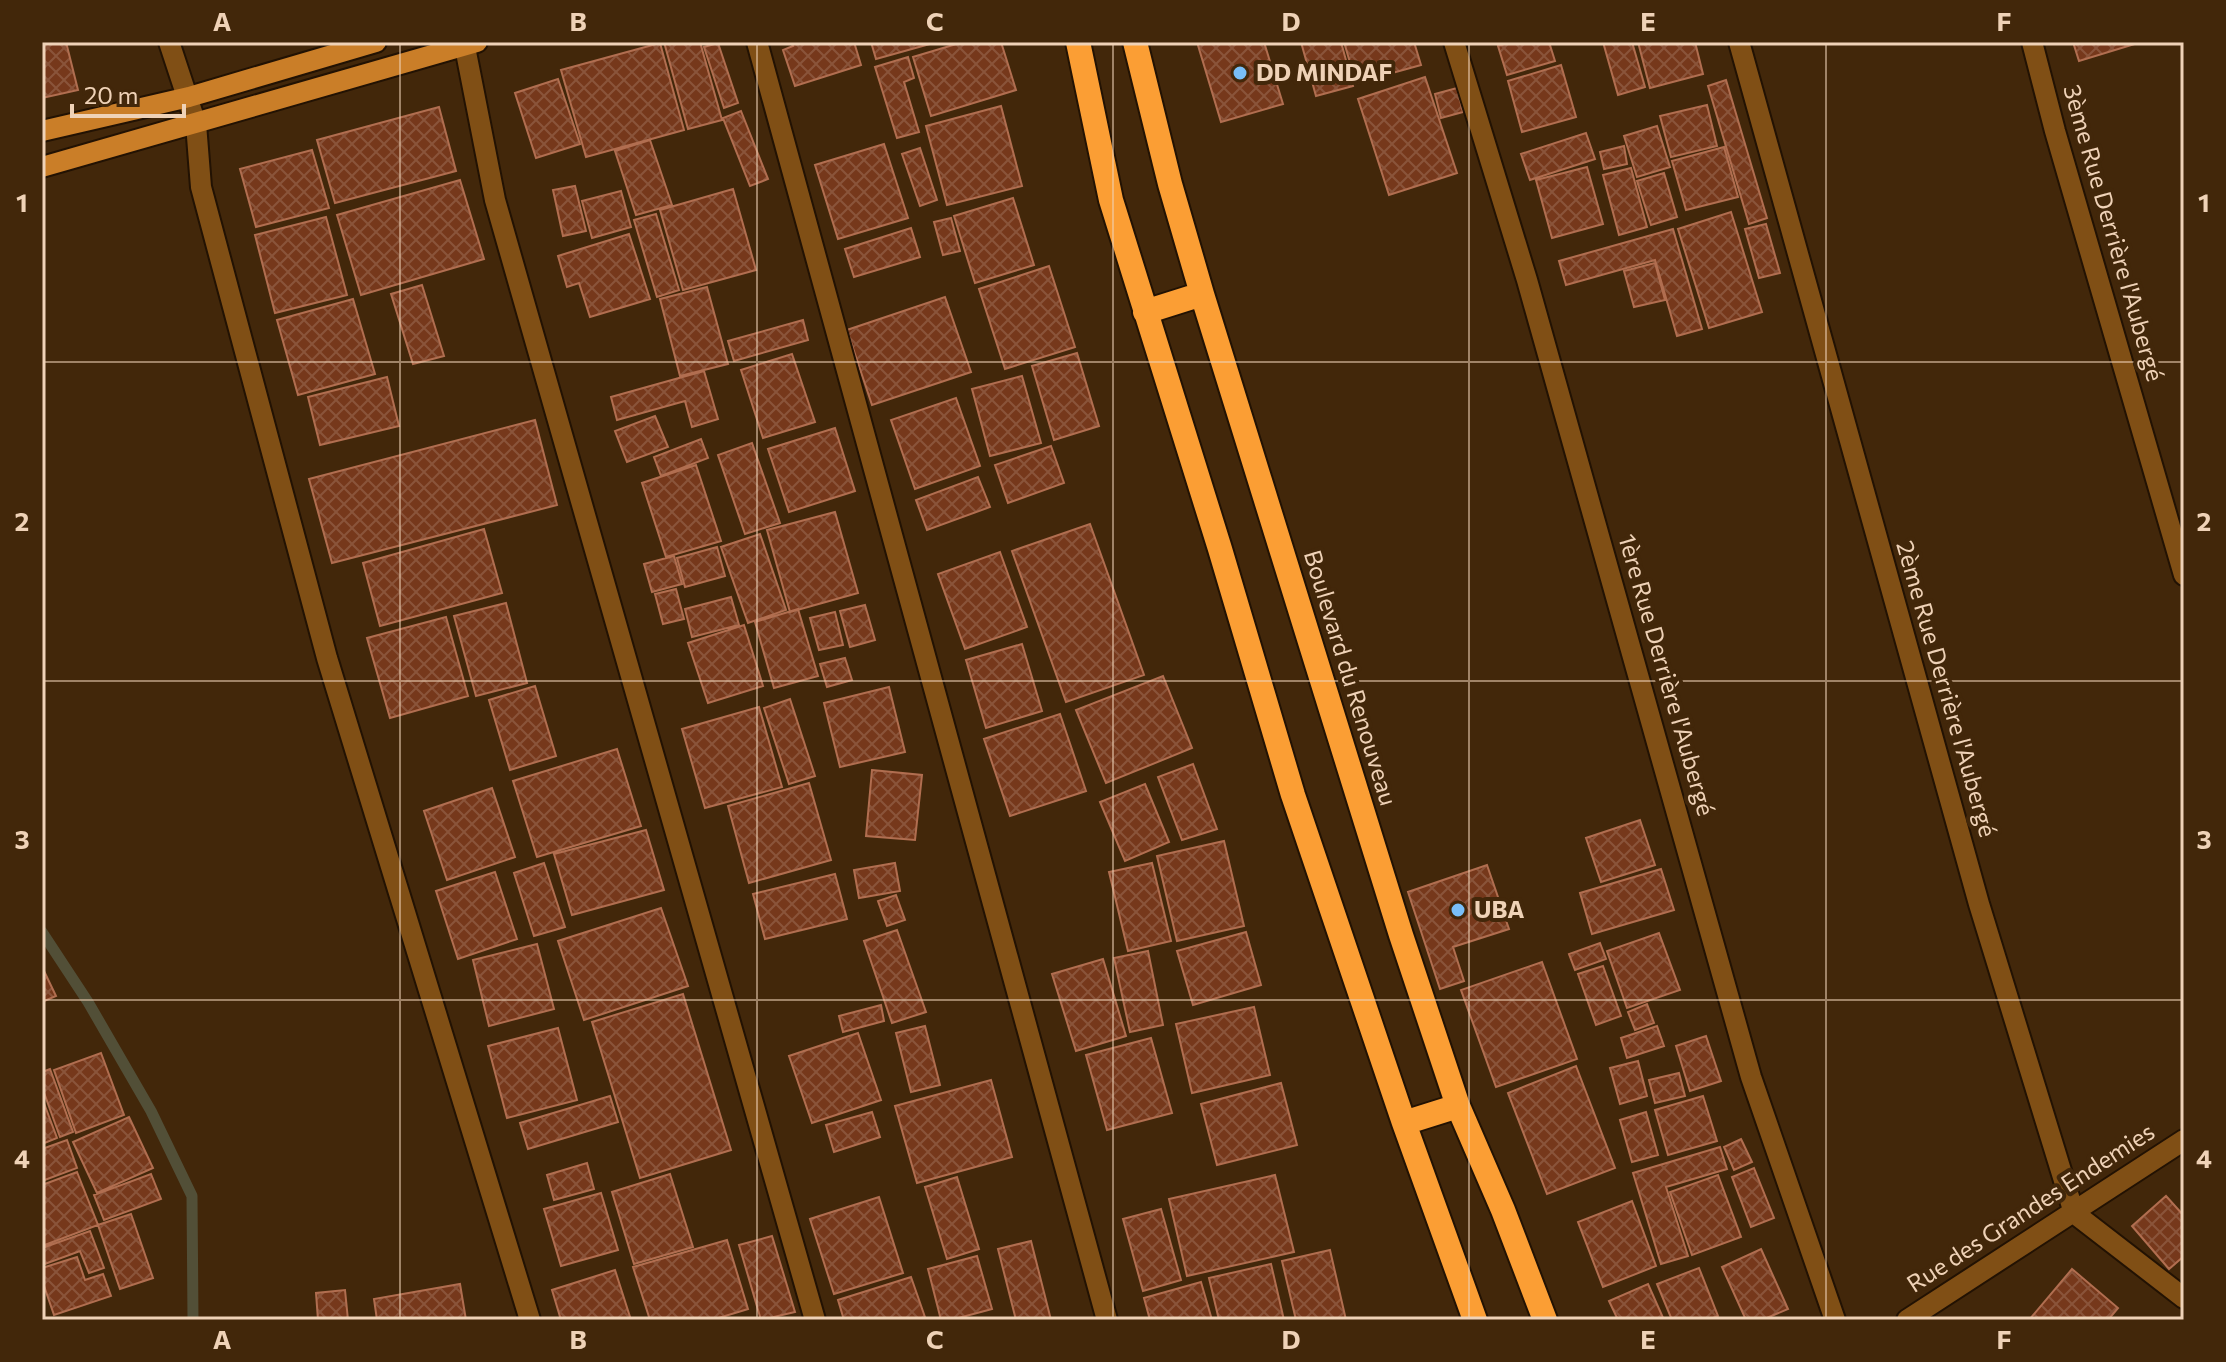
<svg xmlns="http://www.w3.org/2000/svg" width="2226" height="1362" viewBox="0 0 2226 1362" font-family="Commissioner,sans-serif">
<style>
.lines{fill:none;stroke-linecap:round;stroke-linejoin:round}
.stream{stroke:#524f37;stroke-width:11}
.building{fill:url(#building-cross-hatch);stroke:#b16e50;stroke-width:2}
.street-casing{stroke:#221203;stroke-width:24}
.secondary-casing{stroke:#221203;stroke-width:24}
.primary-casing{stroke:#221203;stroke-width:24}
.highway-casing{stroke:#221203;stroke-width:28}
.street{stroke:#804f15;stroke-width:20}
.secondary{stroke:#804f15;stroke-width:20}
.primary{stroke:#ca7e28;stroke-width:20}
.highway{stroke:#fb9e34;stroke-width:24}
.grid{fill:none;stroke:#efd2b7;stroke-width:2;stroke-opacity:0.55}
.poi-dot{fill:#79bff8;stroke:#42270a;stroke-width:3}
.labels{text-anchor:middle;stroke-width:8;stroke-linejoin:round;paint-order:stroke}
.poi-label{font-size:24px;font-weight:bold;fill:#efd2b7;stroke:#42270a;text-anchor:start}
.street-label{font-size:24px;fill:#efd2b7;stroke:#42270a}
.neatline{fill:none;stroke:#efd2b7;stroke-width:3}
.grid-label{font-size:26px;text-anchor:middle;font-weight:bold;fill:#efd2b7}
</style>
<defs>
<pattern id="building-cross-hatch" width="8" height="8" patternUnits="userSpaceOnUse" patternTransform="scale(2)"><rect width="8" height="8" fill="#76381b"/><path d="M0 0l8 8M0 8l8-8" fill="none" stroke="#8a543a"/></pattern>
</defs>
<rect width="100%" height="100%" fill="#42270a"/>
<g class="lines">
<path class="stream" d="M42,932L88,1002L151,1111L192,1196L193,1320"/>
</g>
<path class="building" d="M42,42H66L78,90L42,98Z
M664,42H700L722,120L688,129Z
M791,42H854L861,65L795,86L783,50L793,46Z
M871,42H937L876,59Z
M963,42H1001L1016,90L931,116L913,57Z
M1197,42H1264L1283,104L1221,122Z
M1301,42H1341L1353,86L1316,96Z
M1344,42H1414L1421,65L1356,83Z
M1512,42H1549L1555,61L1507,75L1498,46Z
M1603,42H1632L1645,87L1618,95Z
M1638,42H1695L1703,74L1650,88Z
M2073,42H2138V43L2079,61Z
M660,43L684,130L586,157L561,70Z
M718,43L738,103L724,108L704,47Z
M908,57L914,78L904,82L919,132L897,138L875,67Z
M1561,65L1576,117L1522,132L1508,81Z
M1425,77L1457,173L1389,195L1358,99Z
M558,79L580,144L536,158L515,93Z
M1726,80L1767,218L1749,224L1708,86Z
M1457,88L1463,112L1441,118L1435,94Z
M1707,105L1717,146L1671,157L1660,116Z
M1001,106L1022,186L947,205L926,126Z
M439,107L456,171L335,203L317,140Z
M741,111L768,179L750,186L723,118Z
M1657,126L1670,167L1637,177L1624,136Z
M1586,133L1595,159L1530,180L1521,154Z
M650,140L672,205L636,215L615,151Z
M884,144L908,218L838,239L815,165Z
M1624,146L1627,164L1604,169L1600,152Z
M1724,147L1738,197L1686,210L1672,161Z
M920,148L937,200L920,206L902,154Z
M312,150L329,208L256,227L240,169Z
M1587,167L1603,224L1552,238L1536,180Z
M1631,168L1647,227L1619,235L1603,175Z
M1664,173L1677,217L1651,225L1637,181Z
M460,180L484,259L361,295L337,215Z
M575,186L586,231L563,236L553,190Z
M733,189L756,270L683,290L660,210Z
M621,191L631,227L592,238L582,201Z
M1013,198L1034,265L975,283L954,216Z
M1731,212L1762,312L1709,328L1678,229Z
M656,214L679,290L657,297L634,220Z
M326,217L347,295L275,313L255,235Z
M951,218L960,251L943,255L934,222Z
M1766,224L1780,273L1759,278L1745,229Z
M911,228L920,257L854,277L845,249Z
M1673,229L1702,329L1677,336L1655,260L1566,285L1559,261Z
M629,234L650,299L590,317L579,283L567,287L558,256Z
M1655,263L1665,300L1634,307L1624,271Z
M1049,266L1075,347L1005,369L979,289Z
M422,285L444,356L413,364L391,294Z
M707,287L728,364L680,376L660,299Z
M945,297L971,372L872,405L847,330Z
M353,299L375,374L298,395L277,320Z
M803,320L808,340L734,361L728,341Z
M1077,353L1099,426L1054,440L1032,366Z
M792,354L815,422L763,438L741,370Z
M704,371L718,419L692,427L685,401L617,420L611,397Z
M1022,376L1041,443L990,456L972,389Z
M387,377L399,426L320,445L308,397Z
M956,398L980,466L915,489L891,420Z
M655,416L668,447L627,462L615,431Z
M535,420L557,505L332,563L309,479Z
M835,428L855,491L789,512L768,449Z
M701,439L708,458L661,476L654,457Z
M752,443L780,523L745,534L718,455Z
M1051,446L1064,483L1008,503L995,465Z
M696,465L721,541L666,557L642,483Z
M978,477L990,507L927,530L916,500Z
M835,512L858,593L790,612L767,530Z
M1090,524L1144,675L1066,702L1012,551Z
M484,529L502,593L380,626L363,563Z
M760,534L786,610L748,623L721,547Z
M717,547L725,576L685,587L677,558Z
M1000,552L1027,627L965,649L938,574Z
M674,556L682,584L652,592L644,564Z
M676,589L684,619L663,624L655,594Z
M731,597L739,625L692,637L685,609Z
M506,603L527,683L476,696L454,616Z
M865,605L875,640L850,647L840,611Z
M798,609L818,676L774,688L755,622Z
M835,612L843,645L819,650L810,618Z
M446,617L468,696L390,718L367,638Z
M744,625L763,686L708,703L688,643Z
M1022,644L1042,711L986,728L966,660Z
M845,658L852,680L827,687L820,664Z
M1163,676L1192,748L1106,783L1076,710Z
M535,686L556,756L510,770L489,700Z
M889,687L905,752L840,767L824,703Z
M790,699L815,776L789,784L764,708Z
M759,707L782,787L705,808L682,729Z
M1060,714L1086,791L1010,816L984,739Z
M617,749L641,826L537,857L513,781Z
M1193,764L1217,829L1182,840L1158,777Z
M872,770L922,775L915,840L866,836Z
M809,783L831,860L749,883L728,806Z
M1145,784L1169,842L1125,861L1100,802Z
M492,788L515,857L447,880L424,811Z
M1640,820L1655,865L1601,882L1586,838Z
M646,830L664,890L572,915L554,854Z
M1224,841L1244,926L1177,941L1157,856Z
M544,863L565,927L534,936L514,873Z
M895,863L900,891L859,898L854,870Z
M1152,863L1171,941L1128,951L1109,872Z
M1487,865L1509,929L1453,947L1464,981L1440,989L1408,892Z
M1661,869L1674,910L1592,934L1580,893Z
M495,872L517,939L458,959L436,891Z
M835,874L847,919L765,939L753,894Z
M896,895L905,920L887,926L878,901Z
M661,908L688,986L584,1020L558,941Z
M897,930L926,1012L892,1023L864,941Z
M1246,932L1261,985L1193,1005L1177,951Z
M1659,933L1680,990L1627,1008L1607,951Z
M1600,943L1606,959L1575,970L1569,954Z
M537,944L554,1009L489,1026L473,960Z
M1148,951L1163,1025L1130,1032L1114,958Z
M1103,959L1126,1036L1076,1051L1052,974Z
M1542,962L1577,1059L1496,1087L1461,990Z
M1603,966L1621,1016L1596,1025L1578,974Z
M44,971L56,996L42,1002V972Z
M683,994L731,1150L640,1178L592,1022Z
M1647,1004L1654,1023L1635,1030L1628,1012Z
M881,1005L884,1021L843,1032L839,1016Z
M1254,1007L1270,1075L1192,1093L1176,1024Z
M925,1026L940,1085L911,1092L896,1033Z
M1657,1026L1664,1046L1627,1058L1621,1038Z
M558,1028L577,1100L507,1118L488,1046Z
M858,1033L881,1100L812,1123L789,1056Z
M1706,1036L1721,1081L1690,1091L1676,1046Z
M1151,1038L1172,1113L1107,1130L1086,1055Z
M101,1053L124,1115L76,1133L54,1070Z
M1638,1061L1647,1096L1620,1104L1610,1068Z
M1576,1066L1615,1168L1547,1194L1508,1093Z
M50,1069L73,1132L60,1137L42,1087V1072Z
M1679,1073L1685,1096L1655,1103L1649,1080Z
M991,1080L1012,1157L917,1183L895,1106Z
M1281,1083L1297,1145L1217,1165L1201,1104Z
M610,1096L618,1122L528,1149L520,1123Z
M1703,1096L1717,1141L1668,1155L1655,1110Z
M42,1098L57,1138L42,1144Z
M872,1112L880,1137L834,1152L826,1125Z
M1646,1112L1658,1155L1632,1162L1620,1120Z
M129,1117L153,1168L97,1193L73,1142Z
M1741,1139L1752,1162L1734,1170L1724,1147Z
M67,1140L77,1168L42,1181V1149Z
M1720,1147L1727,1169L1666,1187L1688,1256L1661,1264L1633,1173Z
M587,1163L594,1189L554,1200L547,1175Z
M1754,1168L1774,1218L1751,1227L1732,1177Z
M77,1172L98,1225L42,1246V1185Z
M151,1174L161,1199L104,1220L94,1195Z
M670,1174L693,1247L634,1264L612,1192Z
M1275,1175L1294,1252L1187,1276L1169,1199Z
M1718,1175L1741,1237L1692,1255L1670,1192Z
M957,1177L979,1249L947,1259L925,1187Z
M601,1193L618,1250L561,1266L544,1209Z
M2166,1196L2184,1216V1256L2169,1269L2132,1226Z
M879,1197L903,1273L834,1294L810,1219Z
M1632,1201L1656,1266L1603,1287L1578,1222Z
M1161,1209L1181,1280L1143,1291L1123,1219Z
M131,1214L153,1278L120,1289L98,1225Z
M90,1231L104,1268L89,1273L80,1251L42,1265V1248Z
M772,1236L795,1312L761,1320L739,1245Z
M727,1240L748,1309L712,1320H650L633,1267Z
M1031,1241L1051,1320H1016L998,1249Z
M1761,1249L1788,1309L1762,1320H1746L1722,1267Z
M1330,1250L1346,1320H1296L1282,1261Z
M977,1256L992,1309L951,1320H941L928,1269Z
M77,1257L85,1280L103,1274L111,1296L54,1315L42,1280V1268Z
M1271,1264L1284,1320H1219L1209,1278Z
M1699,1268L1718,1316L1708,1320H1672L1657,1284Z
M2072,1269L2118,1308L2108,1320H2029Z
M615,1270L631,1320H561L552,1290Z
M911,1277L926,1320H844L838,1300Z
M1201,1282L1212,1320H1150L1144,1298Z
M460,1284L466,1320H377L374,1299Z
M1648,1284L1664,1320H1618L1609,1301Z
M345,1290L348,1320H318L316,1293Z"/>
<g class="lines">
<g class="street-casing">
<path id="street" d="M464,42L495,200L815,1320
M757,42L1107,1320
M1454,42L1527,280L1751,1077L1835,1320
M1739,42L1979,904L2074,1213L2184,1298
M2032,42L2055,131L2184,575
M196,124L201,187L327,658L530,1320
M1907,1320L2184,1140"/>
</g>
<g class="secondary-casing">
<path id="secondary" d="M169,42L196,124"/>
</g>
<g class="primary-casing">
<path id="primary" d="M42,131L189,97L376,42
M42,167L477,42"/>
</g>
<g class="highway-casing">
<path id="highway" d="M1078,42L1111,200L1220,549L1293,795L1404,1123L1475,1320
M1135,42L1170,184L1202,294L1401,935L1458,1106L1503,1210L1545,1320
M1145,312L1202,294
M1404,1123L1458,1106"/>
</g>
<use href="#street" class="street"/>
<use href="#secondary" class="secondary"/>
<use href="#primary" class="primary"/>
<use href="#highway" class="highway"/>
</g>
<path class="grid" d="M400,42V1320M757,42V1320M1113,42V1320M1469,42V1320M1826,42V1320M42,362H2184M42,681H2184M42,1000H2184"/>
<g class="poi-dot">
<circle cx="1240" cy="73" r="8"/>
<circle cx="1458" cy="910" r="8"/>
</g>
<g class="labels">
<g class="poi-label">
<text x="1256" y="81">DD MINDAF</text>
<text x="1474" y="918">UBA</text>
</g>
<g class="street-label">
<text transform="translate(2113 233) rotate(74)" y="8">3ème Rue Derrière l'Aubergé</text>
<text transform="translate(1666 675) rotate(74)" y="8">1ère Rue Derrière l'Aubergé</text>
<text transform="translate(1350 678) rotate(73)" y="8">Boulevard du Renouveau</text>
<text transform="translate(1946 689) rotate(74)" y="8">2ème Rue Derrière l'Aubergé</text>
<text transform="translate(2031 1208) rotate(-33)" y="8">Rue des Grandes Endemies</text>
</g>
</g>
<rect width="2226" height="1362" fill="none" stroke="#42270a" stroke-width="88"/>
<path d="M72 104v12h112v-12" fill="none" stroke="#efd2b7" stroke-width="4"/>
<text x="84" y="104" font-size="24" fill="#efd2b7" stroke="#42270a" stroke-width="6" paint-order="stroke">20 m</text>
<rect x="44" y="44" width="2138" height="1274" class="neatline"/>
<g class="grid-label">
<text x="222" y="31">A</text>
<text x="578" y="31">B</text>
<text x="935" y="31">C</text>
<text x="1291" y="31">D</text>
<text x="1648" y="31">E</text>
<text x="2004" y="31">F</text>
<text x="22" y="212">1</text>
<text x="2204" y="212">1</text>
<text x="22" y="531">2</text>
<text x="2204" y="531">2</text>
<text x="22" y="849">3</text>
<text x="2204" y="849">3</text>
<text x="22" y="1168">4</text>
<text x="2204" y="1168">4</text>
<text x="222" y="1349">A</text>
<text x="578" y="1349">B</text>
<text x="935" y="1349">C</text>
<text x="1291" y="1349">D</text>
<text x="1648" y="1349">E</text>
<text x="2004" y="1349">F</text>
</g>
</svg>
